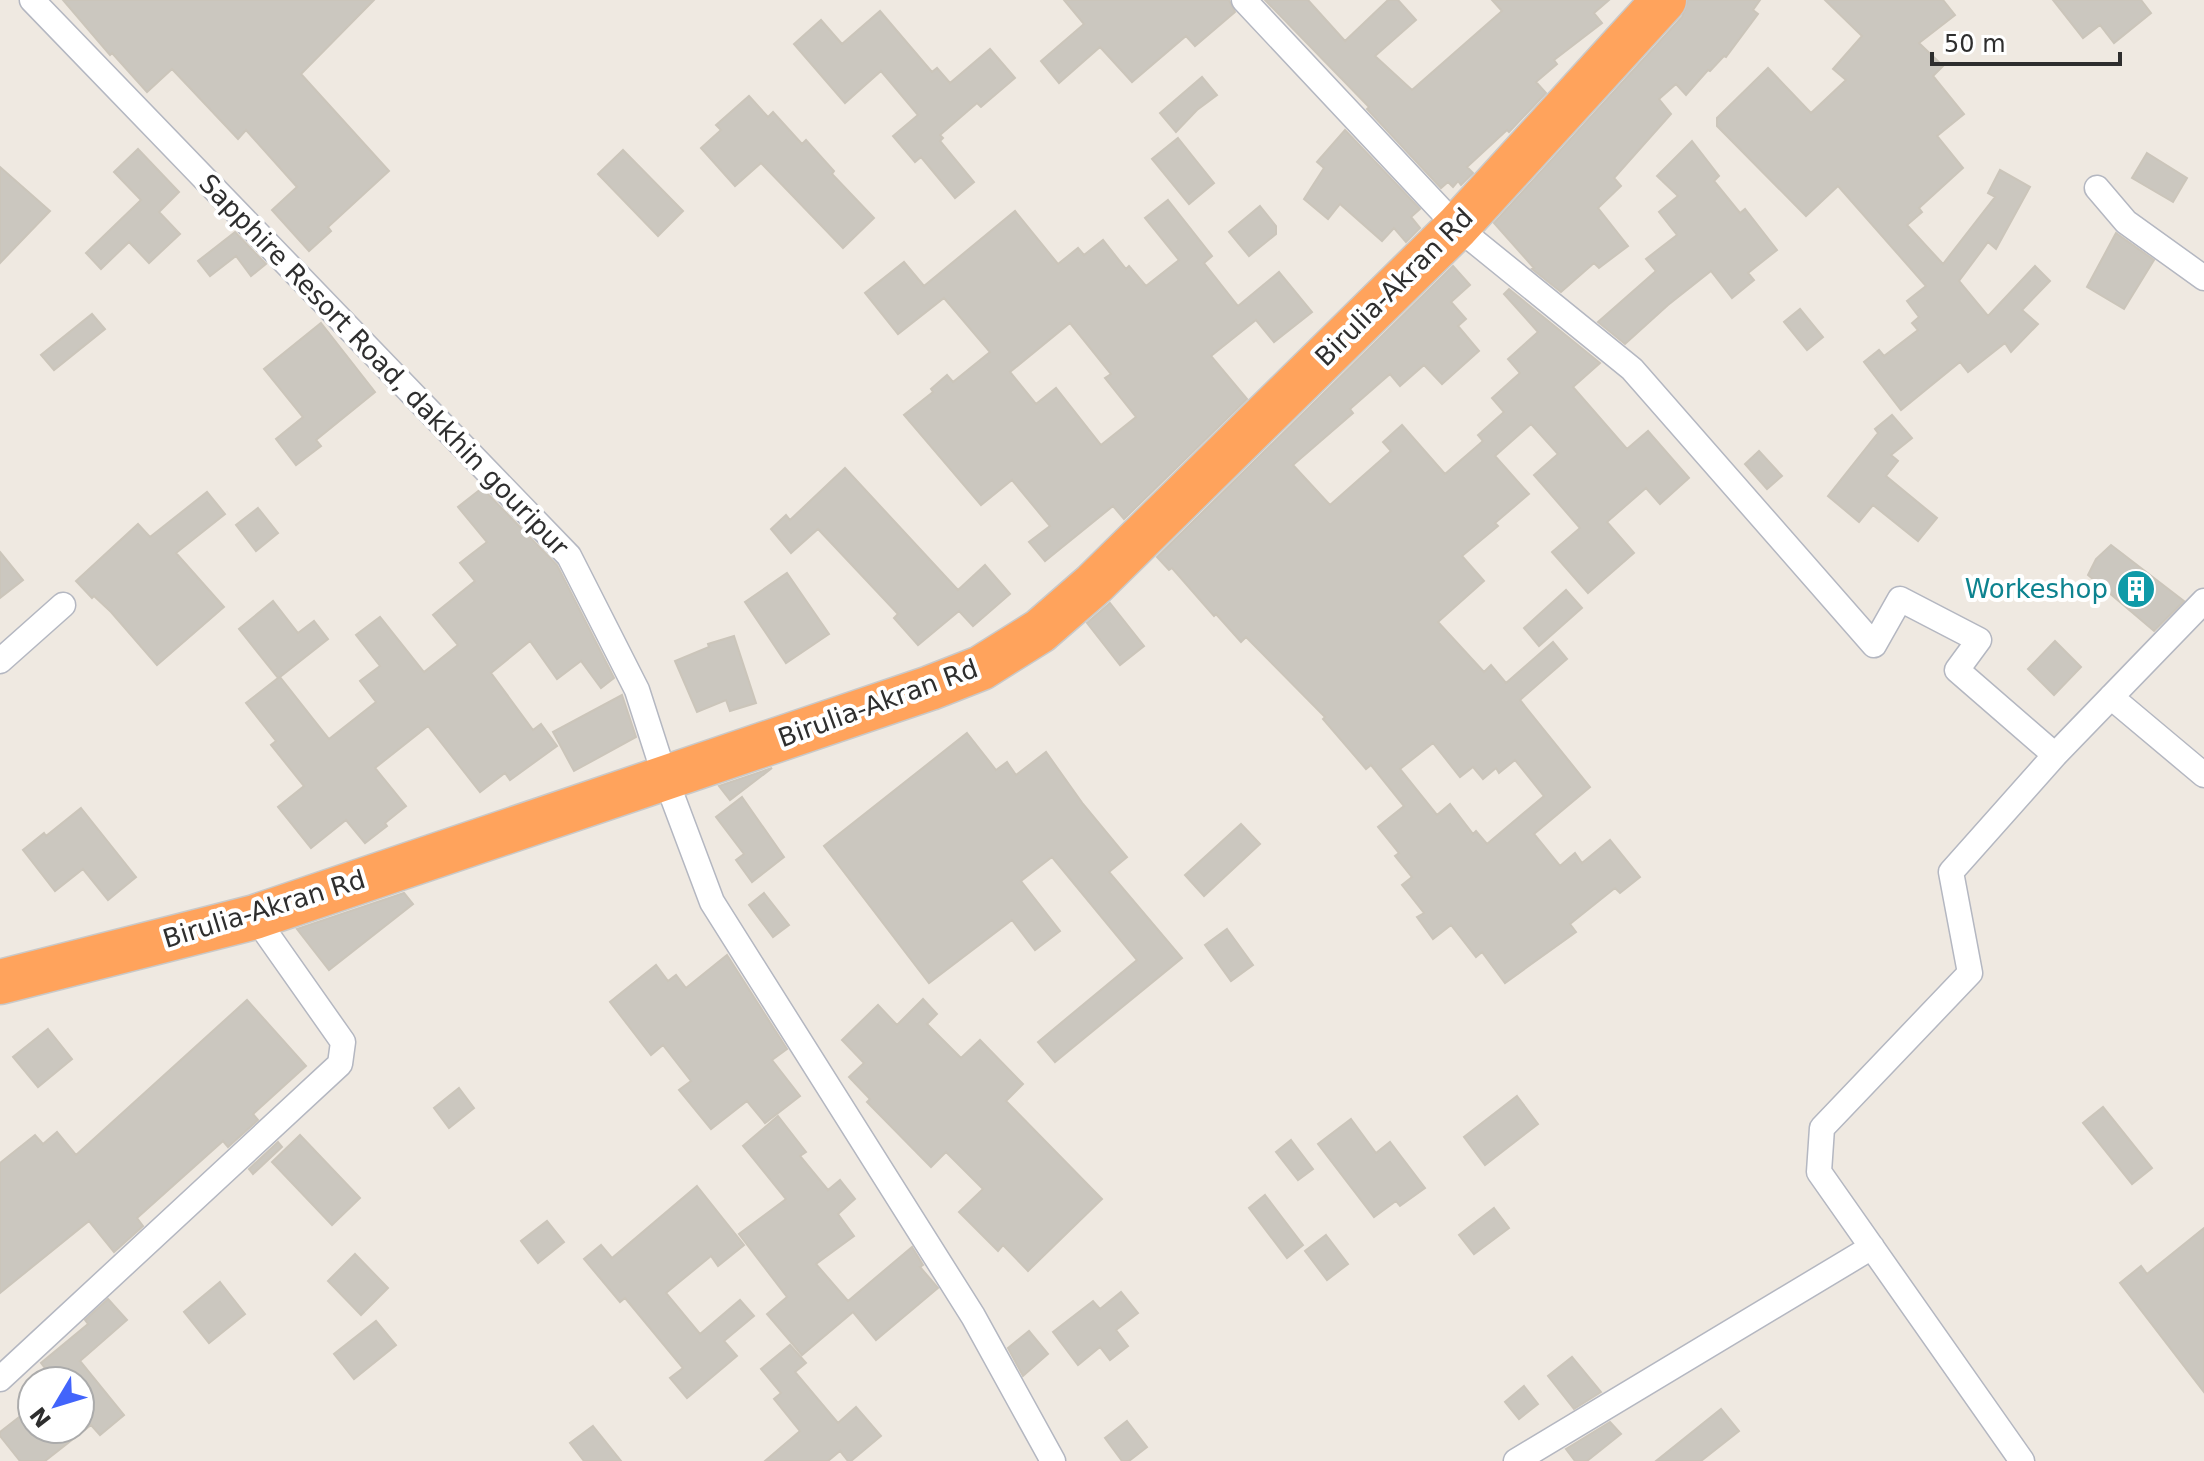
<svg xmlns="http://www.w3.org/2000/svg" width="2204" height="1461" viewBox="0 0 2204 1461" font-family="'DejaVu Sans',sans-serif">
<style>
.building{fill:#cbc7bf;stroke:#cbc5ba;stroke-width:2;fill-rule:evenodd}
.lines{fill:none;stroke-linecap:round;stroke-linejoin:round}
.street-casing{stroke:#b4b7c1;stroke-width:27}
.highway-casing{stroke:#c9c9c9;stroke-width:47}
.street{stroke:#fff;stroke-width:24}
.highway{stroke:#ffa35c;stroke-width:44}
.labels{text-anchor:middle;stroke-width:8;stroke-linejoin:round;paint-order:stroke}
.street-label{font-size:26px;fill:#2e2e2e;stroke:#fff}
.culture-label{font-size:26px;fill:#0d838f;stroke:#fff;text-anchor:end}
</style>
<rect width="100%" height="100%" fill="#efe9e1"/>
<path class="building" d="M63,0H374L301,74L389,171L328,227L331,231L309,251L272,210L297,187L246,130L238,139L172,69L147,92L112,53L110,55Z
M1064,0H1229L1235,12L1195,46L1186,36L1132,82L1100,47L1059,83L1041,61L1084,24Z
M1265,0H1308L1345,41L1388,0H1398L1416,20L1375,56L1412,90L1502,11L1492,0H1609L1594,13L1602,23L1554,60L1557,64L1536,82L1546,93L1509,132L1507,130L1467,167L1473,173L1461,185L1458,181L1453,187L1448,182L1441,188L1367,109L1369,107Z
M1688,0H1760L1753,10L1758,14L1726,57L1724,56L1710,71L1708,70L1686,95L1676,84L1659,99L1671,114L1614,178L1621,186L1598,208L1628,246L1599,268L1594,263L1561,292L1532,269L1534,268L1494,223L1682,17Z
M1825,0H1943L1955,15L1919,43L1943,66L1933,76L1964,114L1937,136L1963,168L1919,208L1922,212L1907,225L1943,264L1995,197L1988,193L2000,170L2030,187L1996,249L1988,242L1959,281L1988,316L2035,266L2050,281L2022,310L2038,324L2011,352L2005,343L1968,372L1960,362L1901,410L1864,362L1879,350L1884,356L1918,330L1912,323L1919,317L1907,301L1926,286L1838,186L1806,216L1717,126V118L1768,68L1811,113L1846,80L1833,69L1862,36Z
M2053,0H2141L2151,13L2114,43L2100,25L2083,38Z
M880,11L932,72L937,68L950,83L990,49L1015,78L981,107L977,103L940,135L943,138L940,141L974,182L955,198L921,157L915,162L893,136L918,115L881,71L845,103L794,44L821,20L842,44Z
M1202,77L1217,95L1197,110L1176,132L1160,113Z
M749,96L768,117L773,112L802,144L806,140L834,171L832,174L874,218L843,248L761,163L735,186L701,148L721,130L716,125Z
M1345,130L1420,209L1411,217L1420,228L1406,242L1394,228L1382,241L1340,204L1328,219L1304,199L1324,168L1317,162Z
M1178,138L1214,183L1189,204L1152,159Z
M1692,141L1719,176L1714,181L1740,213L1745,209L1777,250L1748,273L1754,280L1732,298L1711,271L1668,305L1625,344L1598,322L1656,271L1646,259L1677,235L1659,212L1678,196L1657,176Z
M138,149L179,192L159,212L180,234L149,263L129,242L101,269L86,253L141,200L114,172Z
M623,150L683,211L658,236L598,174Z
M2147,153L2187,178L2173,202L2132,178Z
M0,167L50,211L0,263Z
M1168,200L1212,256L1204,263L1238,306L1279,272L1312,312L1274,342L1256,320L1211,356L1247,399L1124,519L1113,506L1045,561L1029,542L1050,526L1012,480L981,505L904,415L933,392L931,389L947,375L953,382L990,352L944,298L898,334L865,293L904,262L924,286L1015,211L1058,264L1078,248L1084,255L1103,240L1126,269L1129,266L1146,286L1179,260L1145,218ZM1070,323L1111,374L1105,378L1136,417L1101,445L1056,388L1036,404L1010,372Z
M1260,206L1276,226V234L1249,256L1229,232Z
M235,232L266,264L251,276L236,256L210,276L198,261Z
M2116,233L2154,260L2124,309L2087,287Z
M1453,266L1470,285L1451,302L1466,319L1458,326L1479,351L1442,384L1424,365L1400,386L1390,374L1350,409L1353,413L1293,465L1330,505L1391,451L1383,442L1402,425L1445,474L1483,441L1478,435L1504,412L1492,398L1520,373L1508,359L1538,332L1504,294L1509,289L1600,363L1573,387L1627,449L1648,431L1689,478L1660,504L1646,488L1607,522L1634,553L1588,593L1552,552L1580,528L1534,475L1558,454L1531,424L1495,456L1529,494L1495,523L1498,526L1462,556L1484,581L1438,622L1484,672L1491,665L1506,683L1553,642L1567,659L1520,700L1590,787L1534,834L1560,866L1575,853L1582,863L1610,840L1640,877L1620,893L1615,888L1570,924L1576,932L1505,983L1482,952L1476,957L1451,925L1433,939L1417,917L1424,913L1402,885L1412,877L1395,856L1399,853L1378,827L1404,806L1371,765L1366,769L1323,719L1325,717L1246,637L1241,642L1216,614L1214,616L1172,568L1169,570L1157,557ZM1433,743L1460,777L1473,767L1483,779L1496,768L1499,773L1515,760L1544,796L1487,844L1476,831L1473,834L1450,804L1437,815L1400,769Z
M1800,309L1823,337L1807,350L1784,322Z
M92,314L105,329L54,370L41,355Z
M321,323L375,392L316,440L321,446L296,465L276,439L303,417L264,369Z
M1892,415L1912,438L1891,455L1898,461L1886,476L1937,518L1918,541L1873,505L1859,522L1828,496L1878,433L1875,429Z
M1759,451L1782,476L1767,489L1745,464Z
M845,468L958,590L985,565L1010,594L973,626L959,611L918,645L894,618L898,614L818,529L791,553L771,529L786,515L790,520Z
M482,488L557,565L614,678L601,688L581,661L557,679L530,641L491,673L533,730L541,724L557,746L510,780L505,773L480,792L428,726L375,768L406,806L385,823L387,826L365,843L346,820L311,848L278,807L304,786L271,745L276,741L246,703L278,678L239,629L273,601L298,633L314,621L328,639L280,677L329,739L376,702L360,681L380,666L356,635L380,617L424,672L458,645L433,615L475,581L460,563L487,542L458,507Z
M207,492L225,514L176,553L224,607L157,665L111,612L94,596L92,598L76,581L138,524L150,537Z
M258,508L278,533L256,551L236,525Z
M2111,545L2184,601L2154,631L2088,575L2096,559Z
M0,552L23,580L0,598Z
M787,573L829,634L786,663L745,602Z
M1566,590L1582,608L1539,646L1524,628Z
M1110,603L1144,646L1120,665L1087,623Z
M734,636L756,703L730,711L726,700L697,712L675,661L709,647L708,644Z
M2055,641L2081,667L2054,695L2028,669Z
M622,695L636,737L574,771L553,732Z
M967,733L996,770L1007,762L1016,775L1046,752L1083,804L1127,857L1109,872L1182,958L1055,1062L1038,1042L1137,960L1052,857L1021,881L1060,931L1035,950L1012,920L929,983L824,846Z
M772,768L730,800L719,786Z
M742,797L784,857L752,882L736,860L744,854L716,817Z
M81,808L136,877L108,900L83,869L55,891L23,850L44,833L46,836Z
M1241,824L1260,844L1204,896L1185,875Z
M404,893L413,904L329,970L297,929Z
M764,893L789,925L773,937L749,905Z
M1227,929L1253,965L1231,981L1205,945Z
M727,955L787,1049L772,1060L800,1096L765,1123L747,1101L711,1129L679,1090L691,1081L663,1045L651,1055L610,1002L656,965L668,981L676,975L686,988Z
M923,999L937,1014L927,1024L961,1058L980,1040L1023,1084L1006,1101L1102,1199L1028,1271L1003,1245L998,1251L959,1212L983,1189L946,1152L931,1167L867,1102L870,1099L849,1077L864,1063L842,1040L878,1005L897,1025Z
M247,1000L306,1066L253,1114L258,1120L228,1147L223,1141L137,1218L143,1226L114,1252L89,1221L0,1293V1163L35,1135L43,1144L57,1132L76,1155Z
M48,1029L72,1059L38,1087L13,1057Z
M459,1088L474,1108L449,1128L434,1108Z
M1517,1096L1538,1124L1485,1165L1464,1137Z
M2103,1107L2152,1168L2132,1184L2083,1123Z
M778,1116L806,1152L800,1156L828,1190L840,1180L855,1199L838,1214L854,1236L816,1264L848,1301L912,1247L923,1265L920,1267L938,1288L876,1340L853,1312L802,1355L767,1314L787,1297L739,1234L786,1199L743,1146Z
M1351,1119L1376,1153L1390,1142L1425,1188L1400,1206L1396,1201L1374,1217L1318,1144Z
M300,1135L360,1198L332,1225L272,1162Z
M1291,1140L1313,1169L1298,1180L1276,1152Z
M278,1142L282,1147L253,1174L249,1169Z
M697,1186L744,1245L718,1266L711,1256L666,1293L700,1334L740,1300L754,1316L724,1341L737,1356L687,1398L670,1378L683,1368L625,1298L620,1302L584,1259L601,1245L612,1258Z
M1265,1195L1303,1245L1287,1258L1249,1208Z
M1494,1208L1509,1228L1474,1254L1459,1235Z
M547,1221L564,1242L538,1263L521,1241Z
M2204,1228V1392L2120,1283L2141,1266L2147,1274Z
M1326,1235L1348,1264L1327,1280L1305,1251Z
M355,1254L388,1288L361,1315L328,1281Z
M220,1282L245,1314L209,1343L184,1312Z
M1121,1292L1138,1313L1116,1330L1128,1346L1110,1360L1100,1347L1078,1365L1053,1332L1093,1301L1100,1309Z
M108,1299L127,1320L80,1361L124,1415L100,1435L91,1425L45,1461H20L0,1436V1432L32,1407V1429H80V1381H55L41,1363L88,1324L85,1320Z
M376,1321L396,1345L354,1379L334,1354Z
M1029,1331L1048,1354L1023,1376L1008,1348Z
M790,1345L806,1363L795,1372L838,1423L856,1407L881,1436L851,1461H848L840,1451L828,1461H765L800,1431L774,1399L781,1393L761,1369Z
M1572,1357L1601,1392L1574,1409L1548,1376Z
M1524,1386L1538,1404L1519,1419L1505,1402Z
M1721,1409L1739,1431L1701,1461H1656Z
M1127,1421L1147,1447L1129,1461H1122L1105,1438Z
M1610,1422L1621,1434L1587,1461H1575L1566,1449Z
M593,1426L621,1461H584L570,1443Z"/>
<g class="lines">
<g class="street-casing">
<path id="street" d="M32,0L569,556L637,690L665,777L712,902L973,1316L1053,1461
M1244,0L1457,227L1632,369L1874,645L1900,599L1979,640L1957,670L2055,755
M2097,188L2126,222L2204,278
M0,661L63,605
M2111,697L2204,775
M0,1379L340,1064L343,1042L255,917
M1516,1461L1872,1247
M2022,1461L1819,1172L1822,1128L1970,973L1951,872L2055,755L2204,601"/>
</g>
<g class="highway-casing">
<path id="highway" d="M0,982L255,917L930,688L981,668L1040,631L1094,584L1457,227L1664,0"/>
</g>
<use href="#street" class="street"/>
<use href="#highway" class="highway"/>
</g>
<defs>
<g id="building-disc" transform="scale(2)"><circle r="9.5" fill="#0f9aa8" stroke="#fff"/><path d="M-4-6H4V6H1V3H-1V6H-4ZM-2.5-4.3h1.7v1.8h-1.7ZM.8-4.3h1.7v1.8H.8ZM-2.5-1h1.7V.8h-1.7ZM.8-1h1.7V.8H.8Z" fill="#fff"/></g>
</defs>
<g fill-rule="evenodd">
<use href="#building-disc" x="2136" y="589"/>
</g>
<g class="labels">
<g class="street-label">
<text transform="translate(1394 287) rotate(-45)" y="9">Birulia-Akran Rd</text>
<text transform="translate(384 365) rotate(46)" y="9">Sapphire Resort Road, dakkhin gouripur</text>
<text transform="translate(878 703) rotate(-20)" y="9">Birulia-Akran Rd</text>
<text transform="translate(264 909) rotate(-17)" y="9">Birulia-Akran Rd</text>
</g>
<g class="culture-label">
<text x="2108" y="598">Workeshop</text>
</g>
</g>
<g transform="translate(56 1405) rotate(232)"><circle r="38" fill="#ffffff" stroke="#ababab" stroke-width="2"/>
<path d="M0-6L14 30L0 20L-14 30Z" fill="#4264fb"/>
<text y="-12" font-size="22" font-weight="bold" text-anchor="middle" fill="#2e2e2e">N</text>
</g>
<path d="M1932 52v12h188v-12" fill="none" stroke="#2e2e2e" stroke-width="4"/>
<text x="1944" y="52" font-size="24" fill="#2e2e2e" stroke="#ffffff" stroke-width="6" paint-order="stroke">50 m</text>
</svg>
